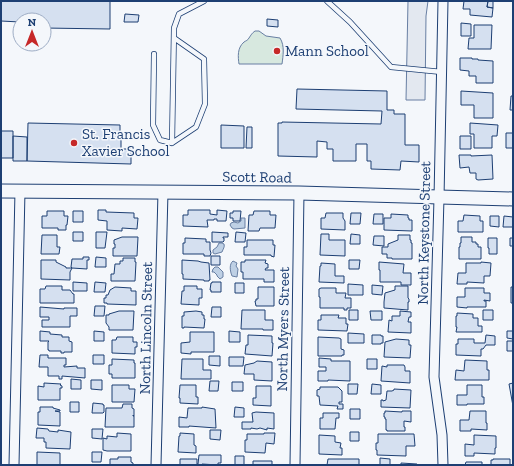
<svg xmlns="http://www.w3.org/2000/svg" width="514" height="466" viewBox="0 0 514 466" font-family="'Zilla Slab',serif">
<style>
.green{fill:#d7e8df;stroke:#687fa3}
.parking{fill:#e3e8f0;stroke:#687fa3}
.water{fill:#bed0e5;stroke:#687fa3}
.building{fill:#d5e0f0;stroke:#1d3f73}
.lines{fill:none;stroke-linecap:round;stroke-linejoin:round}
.lane-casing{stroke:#1d3f73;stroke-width:6}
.street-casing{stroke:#1d3f73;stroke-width:11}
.secondary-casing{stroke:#1d3f73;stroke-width:15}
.lane{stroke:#f4f7fb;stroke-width:4.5}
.street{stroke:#f4f7fb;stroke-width:9}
.secondary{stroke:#f4f7fb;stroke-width:13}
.poi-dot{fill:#c62828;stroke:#f4f7fb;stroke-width:1.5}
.labels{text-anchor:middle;stroke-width:3;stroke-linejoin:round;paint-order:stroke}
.poi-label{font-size:15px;fill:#1d3f73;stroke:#f4f7fb;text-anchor:start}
.street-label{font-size:15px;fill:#1d3f73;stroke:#f4f7fb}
</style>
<rect width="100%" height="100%" fill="#f4f7fb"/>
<path class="green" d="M255,31H259L266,36L280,38C285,46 283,56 282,64H239C238,57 237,48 244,42C247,40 247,41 249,38C251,35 252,33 255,31Z"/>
<path class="parking" d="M408,1H428L426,16L425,100H406Z"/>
<path class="water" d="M241,218H245V228L234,229L232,228L230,225L231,223L234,222L238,223L241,221Z
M219,243H222L224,244C225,247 223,249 222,252L215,254L213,253V250L217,247Z
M233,261L237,263L236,266L238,269L237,277L232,276C230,271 229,264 233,261Z
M215,267H218L223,272V277L220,279L217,276V275L214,272H212L213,269Z"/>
<path class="building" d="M1,1H110V29L44,28V20H20V22L1,21Z
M464,1H488L487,7L493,8L492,17L470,15V9H463Z
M488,1H493V8L487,7Z
M125,14L139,15L138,22H124Z
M267,19L278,20V27L267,26Z
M461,23L471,24V36H461Z
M474,25H492L491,49H468L469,38H474Z
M460,58H472V59H478V60L493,61V83H476V76H469V71L460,70Z
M297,89L387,91V110H394V114H405V145H419V162L401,161L400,170L371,169V161H367V144H356V161H333V149H327V142L317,141V157L278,156V123H282V122L381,124L382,111L296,109Z
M461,91L493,93V118H474V105H461Z
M511,96H513V110H510Z
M28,123L120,125V137L121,138V149H131V164L27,161Z
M470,123L498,125L497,136H492V148H474V134H470Z
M221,125L244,126V148H221Z
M247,127H252V148H246Z
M1,131H13V158H1Z
M506,133H513V148H506Z
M13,136L27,137V161H13Z
M460,136H471V149H460Z
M459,155H471V156L492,155L493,179L478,180L476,179V173H470L469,167L460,168Z
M98,210H106V212L134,213V218H138L137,229L122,228V231L107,230V221L98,220Z
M188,210H210V214L217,215V210L227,211L226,221H217V219H214V220H207L208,227L183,226V215H188Z
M47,211H64V216H68L67,225H66V230H58V228H42V216H47Z
M73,211H83V222H73Z
M233,211H241L240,221H233V218H230V213H233Z
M254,211H270V215H276L275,228H260L259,231H248L249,215H253Z
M326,213H343V218L345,221V230L321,229V218H325Z
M351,213H361L360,224H350Z
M374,214H383V224H373Z
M391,214L408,215V218H409V220H412V231L384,230V218H391Z
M464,215L480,216V221H483V232H458V221H463Z
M490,216H499V227L490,226Z
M504,216L513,217V227H503Z
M73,232H83V241H73Z
M96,232H107L105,248H96Z
M212,232L228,233V237H223V238H224V241L223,242H212Z
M236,232L246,233L245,242H235Z
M321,234H329V240H345V256L320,255Z
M351,234L360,235V244H350Z
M42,235H57V247H60L59,254H41Z
M398,235H410V240H411V243H412V259H392V258H387V254H382V247H388V244L398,240Z
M374,236H384V246L373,245Z
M122,237H138L137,256H113V248H115V244H114V240Z
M461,237H472V242H476V244H478V247H481V259H459V247H460V243H461Z
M185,238L206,239V242H210V250L211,253L210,256H204V254H183V243H185Z
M488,238H497V254H489V248H488Z
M510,238H513V258V246H510Z
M247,240H273V245H275L274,257L271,256V255H244V247H247Z
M211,256H220V265H211Z
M83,257H89V260H87V269L72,268L71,267L72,259H83Z
M96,257L106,258V267H95Z
M123,258H135V262H136L135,281H111V274H114L115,264H120V261H123Z
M41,260H56V262L66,267V268H72L70,272V280L41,279Z
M182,260L198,261L201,262L209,263L210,280H209V281H204V280L183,279V274H182Z
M245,260H266L265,263L268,264V268H266L265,270H274V282H264V279H243V272H241V262H245Z
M349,260H360L359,269H349Z
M379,262L404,264L403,273H411V285H401V282H380V270H379Z
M481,262L491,263L490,276H484V283L467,282V284H457L458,273H466V263H481Z
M321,263L335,264V276H344V283L319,282L320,266H321Z
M73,282L87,283V291H73Z
M95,282L106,283L105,292H94Z
M212,282H221V292H211V290H210L211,283H212Z
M235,283H244V293H235Z
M348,284L363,285V295H348Z
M372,285L383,286L382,295L372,294Z
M46,286H62V290H70L73,294H74V303H40V289H45Z
M184,286H197V289H202V298H199V305L181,304L182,291H184Z
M395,286H408V298L409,299V302H408V310L384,308V302L385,293L395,290Z
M115,287L131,288V291H136V305L107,304V303H104V298H106V295H108L110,290Z
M258,287H274V306H256L255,301H256V299H258Z
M511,287H513V303H511Z
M321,288H336V293H346L345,298H351V308H347V310H344V308H320V297H319V289Z
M465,288H484V293H490V301L484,300V301H486V307H467V308L457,307V297H465Z
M95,306H105L104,316H94Z
M40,307L64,309V308H77V316H70V327H42V320H49V317H40Z
M212,307H221V317H211Z
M242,310H265V320H273V330H263V329H241Z
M349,310H358V320H349Z
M483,310H493V320H483Z
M119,311H134L133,330H109V327L106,323V315H109V314Z
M196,311L202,312V315H204V319H205L204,328L184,327V328H182V316H184V312Z
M370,311H382V320H371Z
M400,311L411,312V317H409L408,322H411V333L388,332L389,320L392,321V316H400Z
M457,313L473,314V318H478V326H482V332H456L457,327H456V316H457Z
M321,315H339L338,318H346V324H348L347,331L318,330V320H321Z
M40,331L50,332V334L62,335V337H69V341L72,342V352H64V353H61V351H49V350H48V342L49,341H40Z
M94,331L104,332V341H94Z
M229,331L240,332V342H229Z
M507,331H513V339L507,338Z
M190,332H214V352H191V354L181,353V343L190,342Z
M348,333L364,334V343H348Z
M248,335L272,336V343H273L272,356L245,354L246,345H248Z
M372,335H381V336H383V343H381V344H372Z
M486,335L495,336V345H486L483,349H481V356L456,355V344H458V339H474V343H485Z
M117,337H133V342H137V347H135V354L112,353V340H116Z
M318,337L339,338L341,339V349L344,350V355H342V356H318Z
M396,339L409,340V345H411L410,358L384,357L385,342Z
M507,341H513V351H507Z
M40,355H48V358H66V365H64V367L77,366V368H85V378L62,376V379H59V376H48V367H39Z
M93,355H104V364H93Z
M209,356H220V366L209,365Z
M229,357H244L243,366H229Z
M319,358L331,359V361H350V381L328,380V381H318V371H326V367H319Z
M112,359L134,360V363H135V378H112V374H109V365H112Z
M182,359H203V370H211V379H181Z
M367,359H377V369H367Z
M465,360L487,361V370H489V380H455L456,370L464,371Z
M257,361L272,362V381L254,380V374H244L245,365L254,363Z
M387,365H404L405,367V371H410V383L381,381L382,366L387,367Z
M71,379L81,380V389H71Z
M91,380H102V390L91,389Z
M210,381H219L218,391H209Z
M232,382H243V391H232Z
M44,383L61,384L60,385L62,386V388H60V400H38V386L44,387Z
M513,383V406L509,384Z
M348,384H358L357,394H348Z
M372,384L381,385V394H371Z
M112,385H129V389H135L134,402H112Z
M180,385H196V397H198V404L180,403V398H179Z
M467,385H482V397H484V404H467V405H457V395H467Z
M256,386H271V406L253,405V398H256Z
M320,387H338L342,391V402H339V404H343V409H337L338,406L320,405L319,396H317V390L320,389Z
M394,389L411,390L410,408L381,407V400H383V401L386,400L387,391H392L394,390Z
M70,402H79V412H70Z
M93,403L103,404V405H104V412L103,413H92Z
M123,404H132V408L134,409V416L133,415V416H134V427H105L106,408H122Z
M40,407H53V408L60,410V411H55L60,412V426L38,425V412H40Z
M202,407L215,409L216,428L189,426V427H179V417L187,418L188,408H202Z
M235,407L244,408V417H234Z
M350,409H360V419H350Z
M385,411L402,412V411H411V422L404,421V427H405V431H387V430H386V419H385V417H384V413H385Z
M470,411H486V423H487V430L471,429V431H460V420H469Z
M256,412L274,413V429L267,428V430L260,428L257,429L251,428V429H242V422H253L252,413Z
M323,413H339V418H336L335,429H320V418H323Z
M37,428L48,429L49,431L58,432V430L71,432L70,449L46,448V442H44V438H36Z
M92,429H103L102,439L92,438Z
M210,430H221L220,440L210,439Z
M350,432H359V441H350Z
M117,433L131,434V451H107L103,450V438L107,439V436L117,437Z
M180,433L194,434V445L196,446V453L178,452L179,436H180Z
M264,433H275L274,444L266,443L265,453L245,452V440H247V434H264Z
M378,434H414L415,446H406V456L377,455V450H376V443H378Z
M319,435L335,436V442L341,443L340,448H342V455L319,454Z
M474,435L496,436V448H495V454L474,453V456H465V444L474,445Z
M37,452L60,453V465H37Z
M92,452H102L101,462H92Z
M199,455H221V463H218V465L202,464V465H180V459H197V464H198Z
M235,456H244V465H235Z
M118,457H131V462L133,463V465H110V459H118Z
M380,458L390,459V465H380Z
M328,459H359V465H327Z
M493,459H510V465H491V460H493Z
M253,461H272V465H253Z
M466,462H482V465H465Z
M401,463L417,464L416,465H401Z"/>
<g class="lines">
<g class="lane-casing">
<path id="lane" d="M327,1L350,22L391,67L442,72
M154,54L153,125L160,140L172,143
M172,143L174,28L179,14L204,1
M172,143L196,127L205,104L204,59L174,38"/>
</g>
<g class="street-casing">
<path id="street" d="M443,1L439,198L434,377L442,435L443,465
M14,465L20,191
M156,465L163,192
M295,465L299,193"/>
</g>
<g class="secondary-casing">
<path id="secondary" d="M1,191L299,193L513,199"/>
</g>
<use href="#lane" class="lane"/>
<use href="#street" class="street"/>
<use href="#secondary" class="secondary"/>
</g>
<g class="poi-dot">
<circle cx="277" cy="51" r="4"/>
<circle cx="74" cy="143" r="4"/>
</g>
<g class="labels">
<g class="poi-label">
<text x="285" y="56">Mann School</text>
<text x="82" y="139">St. Francis<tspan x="82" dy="17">Xavier School</tspan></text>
</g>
<g class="street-label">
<text transform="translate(257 177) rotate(1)" y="5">Scott Road</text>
<text transform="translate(424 233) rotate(-89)" y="5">North Keystone Street</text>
<text transform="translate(146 328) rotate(-89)" y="5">North Lincoln Street</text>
<text transform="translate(283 329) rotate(-89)" y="5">North Myers Street</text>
</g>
</g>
<rect width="514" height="466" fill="none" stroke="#1d3f73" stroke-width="4"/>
<g transform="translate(32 32)"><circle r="19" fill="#f4f7fb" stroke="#9eadc5"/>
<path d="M0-3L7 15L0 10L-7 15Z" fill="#c62828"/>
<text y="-6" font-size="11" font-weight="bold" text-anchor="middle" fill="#1d3f73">N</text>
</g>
</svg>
